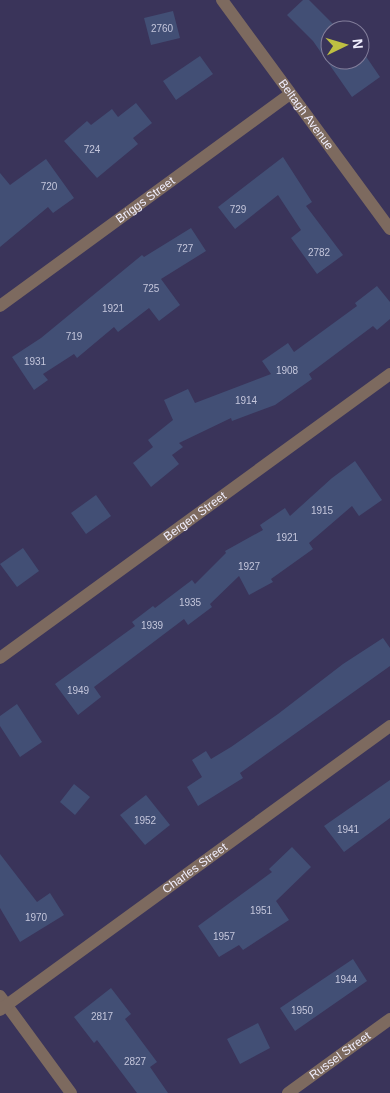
<svg xmlns="http://www.w3.org/2000/svg" width="390" height="1093" viewBox="0 0 390 1093" font-family="Arial,sans-serif">
<style>
.building{fill:#424f75}
.lines{fill:none;stroke-linecap:round;stroke-linejoin:round}
.minor{stroke:#7d6a5f;stroke-width:12}
.labels{text-anchor:middle;stroke-width:4;stroke-linejoin:round;paint-order:stroke}
.number-label{font-size:10px;fill:#c4c6db}
.street-label{font-size:12px;fill:#f0eefd;stroke:#3a345a}
</style>
<rect width="100%" height="100%" fill="#3a345a"/>
<path class="building" d="M303,0H309L336,27L330,30V60H360L365,55L380,77L352,97L313,41L287,15Z
M173,11L180,38L151,45L144,18Z
M200,56L213,74L176,100L163,81Z
M136,103L152,123L133,138L138,144L97,178L64,141L87,121L91,125L112,109L118,117Z
M283,157L312,202L306,206L343,255L317,274L291,238L301,230L278,195L235,229L218,207Z
M46,159L74,198L53,213L48,207L0,247V173L10,185Z
M191,228L206,251L161,279L180,305L159,321L149,308L118,332L114,327L77,358L74,354L43,374L48,380L34,390L12,357L41,338L142,255L144,257Z
M377,286L390,302V319L377,330L373,326L309,374L312,379L275,405L232,421L231,418L179,443L183,447L172,455L179,464L151,487L133,463L153,447L148,440L173,420L164,400L188,389L195,403L271,374L262,361L288,343L294,352L357,306L355,303Z
M355,461L382,500L359,516L352,506L309,543L313,549L271,579L273,582L249,595L239,576L210,604L212,607L188,625L184,619L94,687L101,697L78,715L55,684L135,626L132,622L153,606L155,608L192,580L195,584L226,553L225,551L263,530L260,525L285,508L290,516L332,478Z
M96,495L111,516L86,534L71,513Z
M23,548L39,571L17,587L0,564Z
M383,638L390,648V666L240,773L243,778L198,806L187,787L202,777L192,760L206,751L211,759L231,747L278,714L343,664Z
M17,704L42,742L20,757L0,726V716Z
M390,780V818L344,852L324,826Z
M74,784L90,797L75,815L60,802Z
M146,795L170,825L145,845L120,815Z
M292,847L311,867L276,901L289,920L243,950L239,945L219,957L198,926L272,872L269,869Z
M0,854L37,902L50,893L64,915L20,942L0,908Z
M353,959L367,981L295,1031L280,1008Z
M111,988L131,1014L125,1019L157,1062L150,1067L168,1093H137L97,1040L94,1043L74,1017Z
M258,1023L270,1048L240,1064L227,1039Z"/>
<g class="lines">
<g class="minor">
<path id="s1" d="M222,0L390,229"/>
<path id="s2" d="M0,306L290,94"/>
<path id="s3" d="M0,658L390,374"/>
<path d="M0,996L71,1093"/>
<path id="s4" d="M0,1010L390,726"/>
<path id="s5" d="M288,1093L390,1019"/>
</g>
</g>
<g class="labels">
<g class="number-label">
<text x="162" y="32">2760</text>
<text x="92" y="153">724</text>
<text x="49" y="190">720</text>
<text x="238" y="213">729</text>
<text x="185" y="252">727</text>
<text x="319" y="256">2782</text>
<text x="151" y="292">725</text>
<text x="113" y="312">1921</text>
<text x="74" y="340">719</text>
<text x="35" y="365">1931</text>
<text x="287" y="374">1908</text>
<text x="246" y="404">1914</text>
<text x="322" y="514">1915</text>
<text x="287" y="541">1921</text>
<text x="249" y="570">1927</text>
<text x="190" y="606">1935</text>
<text x="152" y="629">1939</text>
<text x="78" y="694">1949</text>
<text x="145" y="824">1952</text>
<text x="348" y="833">1941</text>
<text x="261" y="914">1951</text>
<text x="36" y="921">1970</text>
<text x="224" y="940">1957</text>
<text x="346" y="983">1944</text>
<text x="302" y="1014">1950</text>
<text x="102" y="1020">2817</text>
<text x="135" y="1065">2827</text>
</g>
<g class="street-label">
<text dy="4" stroke="none"><textPath href="#s1" startOffset="142">Beltagh Avenue</textPath></text>
<text dy="4" stroke="none"><textPath href="#s2" startOffset="180">Briggs Street</textPath></text>
<text dy="4" stroke="none"><textPath href="#s3" startOffset="241">Bergen Street</textPath></text>
<text dy="4" stroke="none"><textPath href="#s4" startOffset="241">Charles Street</textPath></text>
<text dy="4" stroke="none"><textPath href="#s5" startOffset="64">Russel Street</textPath></text>
</g>
</g>
<g transform="translate(345 45) rotate(85)"><circle r="24" fill="#3a345a" stroke="#837e9b"/>
<path d="M0-4L9 19L0 12L-9 19Z" fill="#bebf42"/>
<text y="-8" font-size="14" font-weight="bold" text-anchor="middle" fill="#f0eefd">N</text>
</g>
</svg>
